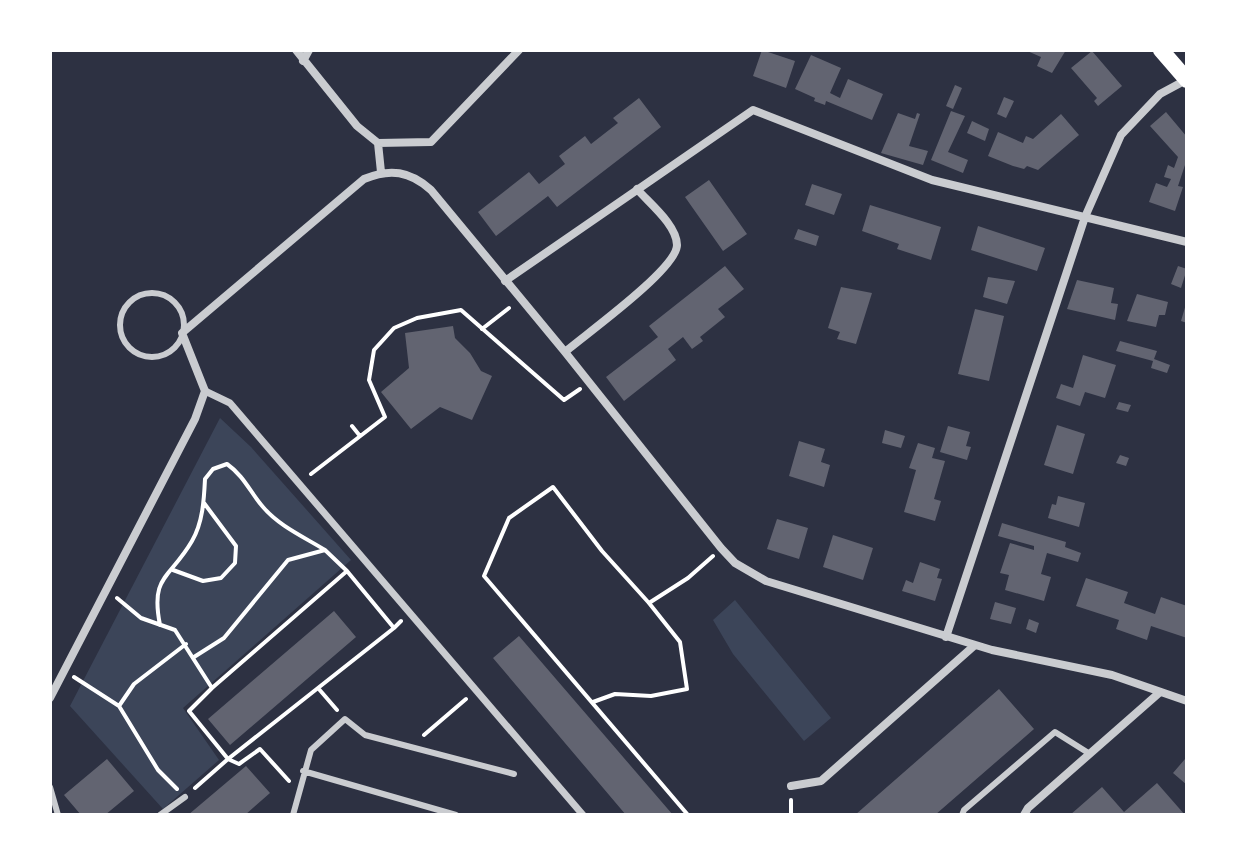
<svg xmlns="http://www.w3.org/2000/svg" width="1237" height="865" viewBox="0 0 1237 865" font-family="Lato,sans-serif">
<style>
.green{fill:#3c4559}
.building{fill:#626471}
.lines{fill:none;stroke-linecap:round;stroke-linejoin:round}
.path{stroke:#fff;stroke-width:4}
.service{stroke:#caccd0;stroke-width:6}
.pedestrian{stroke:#caccd0;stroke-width:7}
.minor{stroke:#caccd0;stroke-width:8}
.secondary{stroke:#fff;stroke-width:16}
</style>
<rect width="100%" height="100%" fill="#2d3142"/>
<path class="green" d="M220,418L251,447L351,560L183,708L219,760L163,809L70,706Z
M735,600L831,718L804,741L733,654L713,620Z"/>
<path class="building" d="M762,50L795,61L786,88L753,76Z
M1025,50H1066L1052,73L1037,66L1041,57Z
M1092,51L1122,86L1098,106L1094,101L1097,98L1071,68Z
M811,55L841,68L830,93L840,98L848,79L883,94L872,120L826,101L825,105L814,101L815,98L795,89Z
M955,85L962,88L953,109L946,106Z
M1004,97L1014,101L1006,118L997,114Z
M639,98L661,127L557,207L548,196L496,236L478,212L529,172L539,184L565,164L559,156L585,136L591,144L618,123L613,118Z
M951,111L965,116L948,152L968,160L963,173L931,160Z
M1166,112L1187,137V159L1178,186L1183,187L1175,211L1149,202L1156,183L1167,187L1171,179L1164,177L1168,165L1174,168L1178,157L1150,126Z
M898,113L915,119L917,113L920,114L909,146L928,151L923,165L881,153Z
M1061,114L1079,135L1038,170L1027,166L1024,169L1013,166L988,156L998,132L1023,143L1026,136L1033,139Z
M972,121L989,129L985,141L967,133Z
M709,180L747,234L723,251L685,197Z
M812,184L842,194L834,215L805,205Z
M870,205L941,227L931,260L897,249L899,244L862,231Z
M978,226L1045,248L1037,271L971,250Z
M798,229L819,236L816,246L794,239Z
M725,266L744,289L718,309L725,317L700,337L703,341L692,349L683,337L668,349L676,360L624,401L606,377L658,337L649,326Z
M1178,266L1187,269L1181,288L1171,284Z
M988,277L1015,281L1007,304L983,297Z
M1077,280L1114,288L1111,303L1118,304L1115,320L1067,309Z
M841,287L872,293L856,344L837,339L840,332L828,328Z
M1137,294L1168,302L1165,315H1159L1156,327L1127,321Z
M1186,304H1187V323L1181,321Z
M975,309L1004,316L989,381L958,374Z
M453,326L455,338L470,353L481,371L492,376L472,420L440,407L411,429L381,392L409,368L405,333Z
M1120,341L1157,351L1154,359L1170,365L1167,373L1151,368L1153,361L1116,351Z
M1083,355L1116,365L1105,398L1085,392L1080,406L1056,398L1061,384L1073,388Z
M1119,402L1131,405L1128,412L1116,409Z
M1057,425L1085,434L1073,474L1044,465Z
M948,426L970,432L966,446L971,447L967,460L940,452Z
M885,430L905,436L901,448L882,443Z
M799,441L825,449L821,462L830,465L824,487L789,476Z
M918,443L935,448L932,458L945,461L934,499L941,501L935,521L904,512L916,470L909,468Z
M1120,455L1129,458L1126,466L1116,463Z
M1058,496L1085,503L1079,527L1048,518L1052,504L1056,505Z
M777,519L808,528L799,559L767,549Z
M1002,523L1066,542L1065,547L1081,553L1078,562L1047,553L1041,574L1051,577L1044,601L1005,590L1009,575L1000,573L1010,543L1034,550V546L998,536Z
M833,535L873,548L863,580L823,567Z
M920,562L940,569L937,578L942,579L935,601L902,591L906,580L913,583Z
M1086,578L1128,592L1124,603L1155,614L1161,597L1187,606V638L1151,626L1147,640L1116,629L1119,620L1076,606Z
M995,602L1016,608L1011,624L990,619Z
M334,611L356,637L230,745L208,719Z
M1029,619L1039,623L1036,633L1026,629Z
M519,636L673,815H626L493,658Z
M999,689L1034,729L935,815H855Z
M107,759L134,791L105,815H81L64,795Z
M1185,759L1187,761V785L1173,773Z
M246,766L270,793L245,815H188Z
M1157,783L1185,815H1070L1102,787L1124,812Z"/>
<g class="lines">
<path class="path" d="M482,329L509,308
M352,426L360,436
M311,474L385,417L369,380L374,350L394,328L417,318L461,310L564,400L580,389
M173,570L203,581L221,578L235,563L236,546L204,503
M117,598L141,618L175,630L212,688L189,711L228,759L195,788
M160,625C150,575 170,579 192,541C203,522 204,499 205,479L213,469L227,464C244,476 250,492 263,507C279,526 304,537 325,550
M194,657L224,638L288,560L325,550L347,571
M74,677L119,706L158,770L177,789
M212,688L347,571L394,628L401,621
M318,688L337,710
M593,702L615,694L651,696L687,689L680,642L649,603
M119,706L134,684L186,644
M424,735L466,699
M289,781L260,749L239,764L228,759L394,628
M791,800V815
M688,815L484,576L509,518L553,487L602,551L649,603L688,578L713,556"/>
<path class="service" d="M120 325a32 32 0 1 1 64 0a32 32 0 1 1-64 0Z
M303,771L456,815
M50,787L58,815
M160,815L185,797
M293,815L311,750L345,719L365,735L514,774
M962,815L964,810L1055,732L1090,754"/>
<path class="pedestrian" d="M205,391L230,403L583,815"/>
<path class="minor" d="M296,50L357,126L378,143
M303,61L309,50
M381,172L378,143L431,142L519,50
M505,281L753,110L932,180L1187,242
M565,352C586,334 677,269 677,245C677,225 649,203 637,189
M946,637L1085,217L1121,135L1160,94L1186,80
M50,698L195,419L205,391L182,333L364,179C390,168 410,171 431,190L565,352L721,548L735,563L766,581L992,650L1112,675L1187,701
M791,786L821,781L975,645
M1024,815L1028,808L1159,693"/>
<path class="secondary" d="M1161,50L1187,80"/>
</g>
<rect width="1237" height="865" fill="none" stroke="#ffffff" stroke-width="104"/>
</svg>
